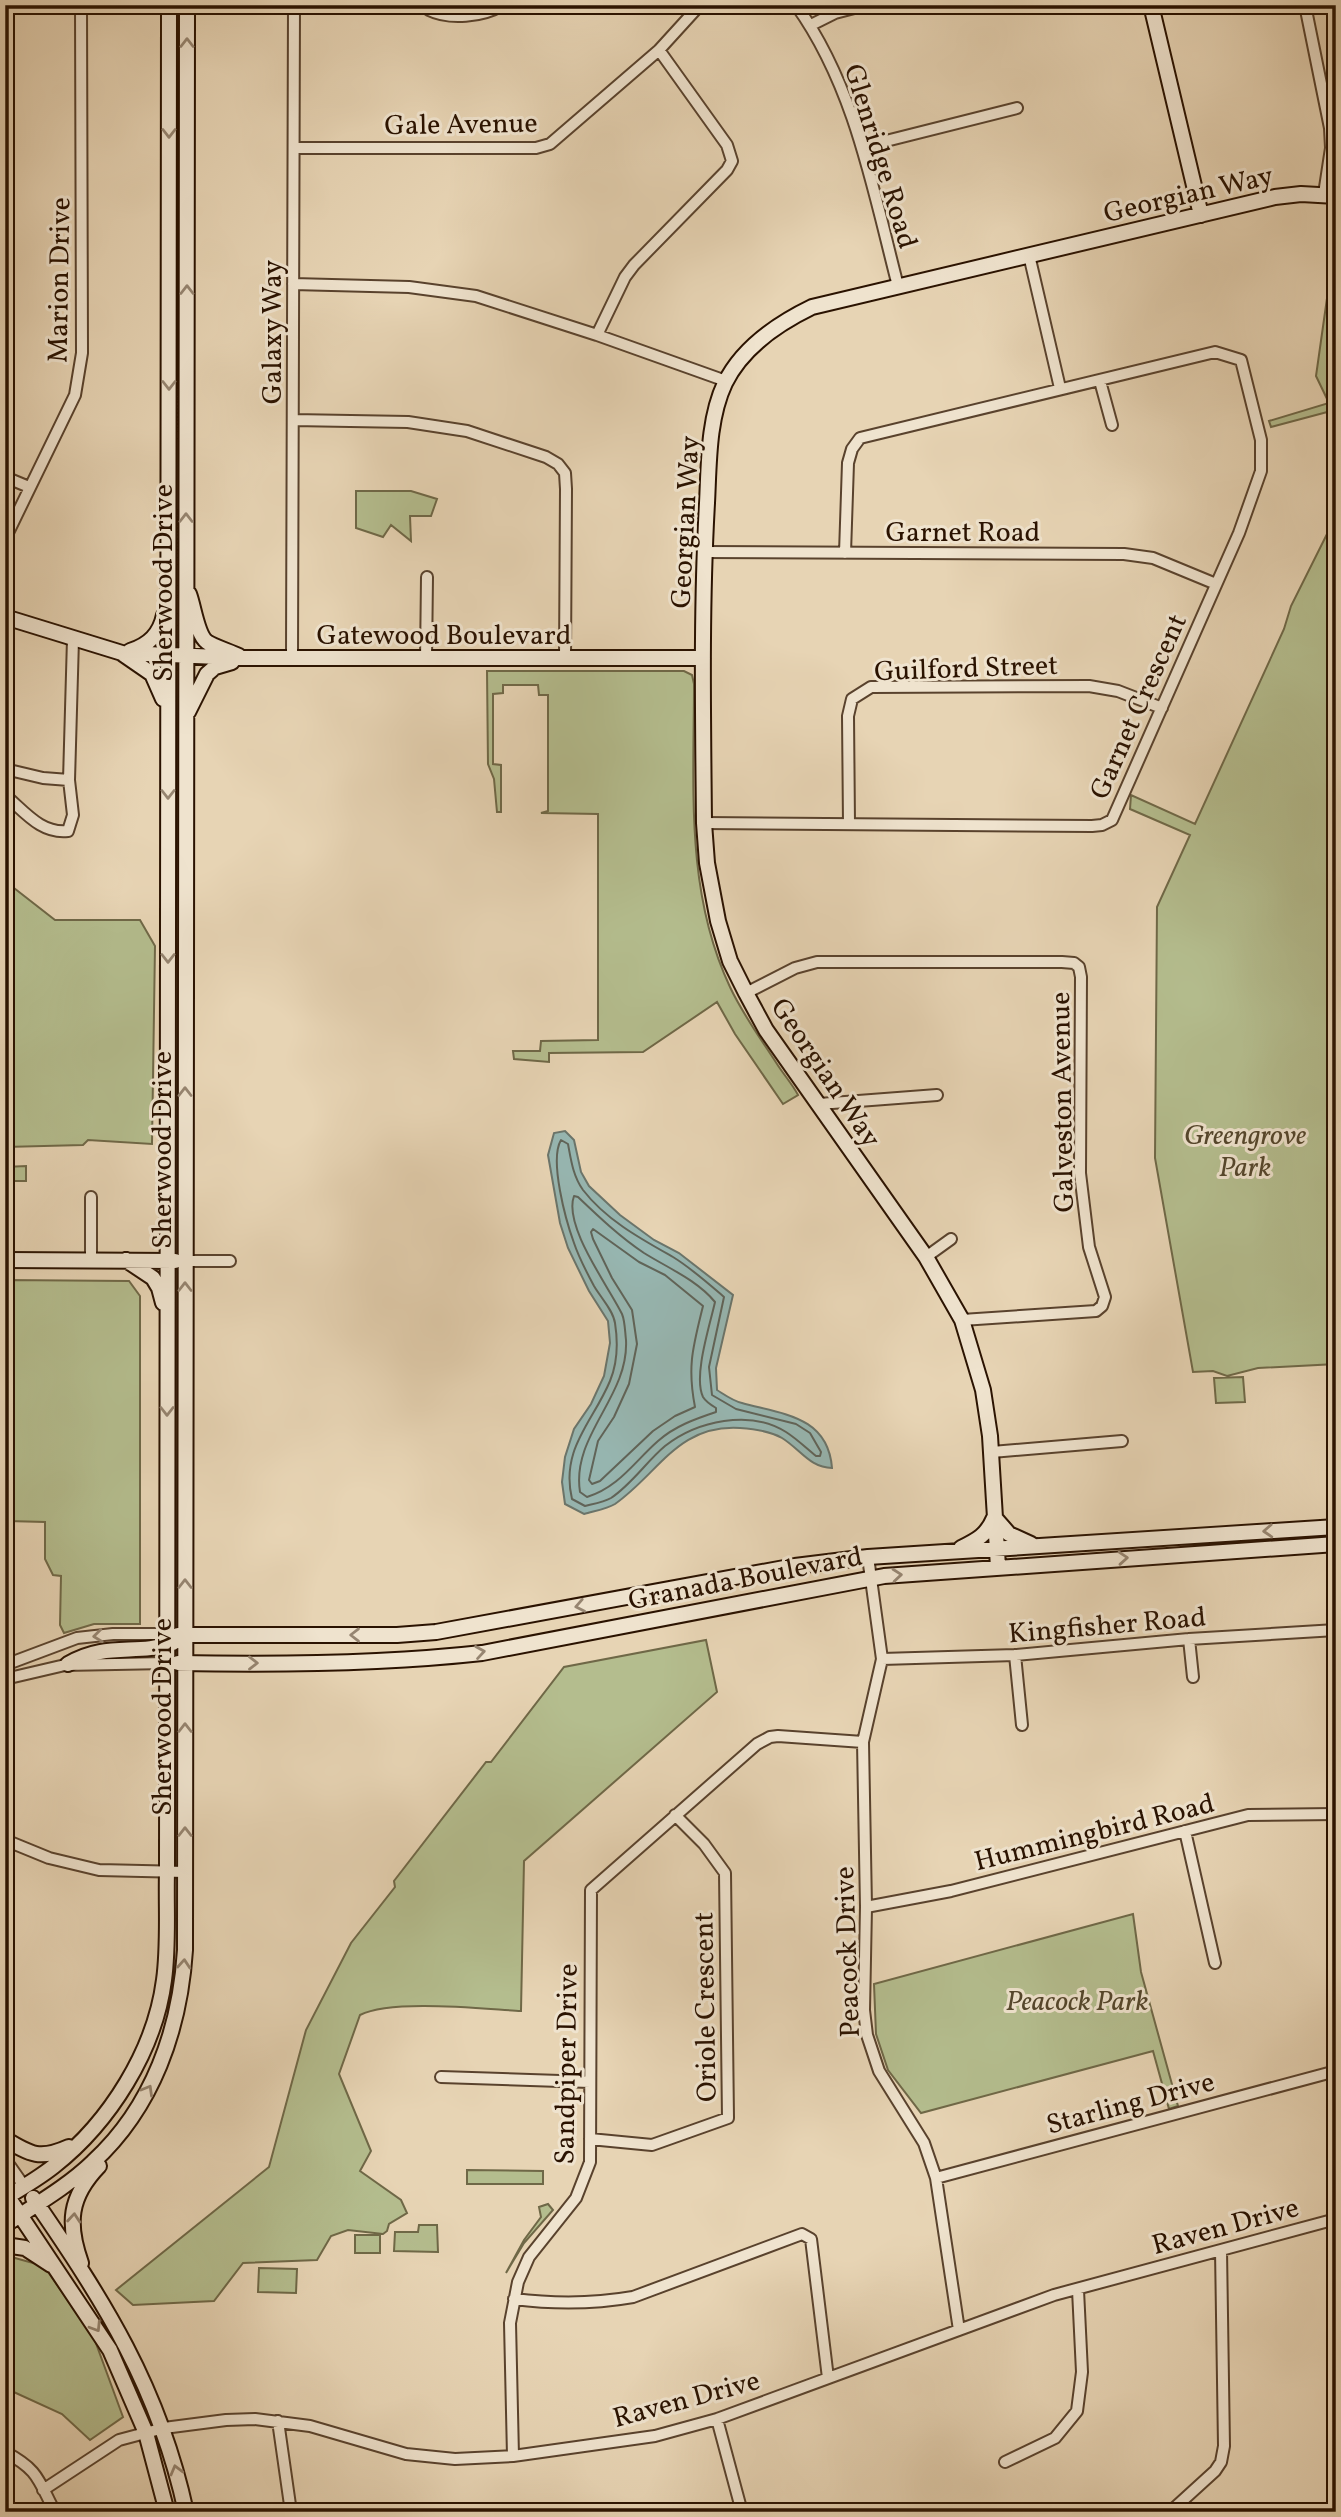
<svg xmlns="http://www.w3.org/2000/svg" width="1341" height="2517" viewBox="0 0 1341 2517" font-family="Vollkorn,serif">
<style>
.green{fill:#b4bd8e;stroke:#6f6847;stroke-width:2}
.water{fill:#97b7b2;stroke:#6b756b;stroke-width:2}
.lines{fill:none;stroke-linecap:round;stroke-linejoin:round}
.shore{stroke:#606459;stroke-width:2}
.street-casing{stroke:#59422d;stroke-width:14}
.secondary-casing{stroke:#2a1200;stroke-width:18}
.street{stroke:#efe3ce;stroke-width:10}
.secondary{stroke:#efe3ce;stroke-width:14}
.oneway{stroke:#968571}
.labels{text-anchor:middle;stroke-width:6;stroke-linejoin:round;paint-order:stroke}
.street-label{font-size:28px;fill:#2a1200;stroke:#efe3ce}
.park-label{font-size:28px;font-style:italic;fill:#53452b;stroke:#efe3ce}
</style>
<rect width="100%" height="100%" fill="#e7d4b4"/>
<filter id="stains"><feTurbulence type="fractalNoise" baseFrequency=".00286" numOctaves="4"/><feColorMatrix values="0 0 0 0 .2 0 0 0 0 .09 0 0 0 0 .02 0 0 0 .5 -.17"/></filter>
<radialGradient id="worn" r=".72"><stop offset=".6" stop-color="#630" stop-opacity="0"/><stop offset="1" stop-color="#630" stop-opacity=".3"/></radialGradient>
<path class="green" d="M1336,271V434L1331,411L1271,427L1269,421L1329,403L1316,376L1329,284Z
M356,491H411L437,499L431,516H410L411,541L391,525L383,537L356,528Z
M1336,516V1364L1258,1368L1227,1376L1213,1371L1193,1372L1155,1158L1157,907L1190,835L1130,809L1131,795L1195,824L1284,629L1291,606Z
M487,671H684L692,675L694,684C694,786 685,892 730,987C743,1015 761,1039 777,1064C784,1075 793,1085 798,1095L783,1104L735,1034L717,1002L643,1052L549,1053V1062L514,1059L513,1051H540L541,1041L598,1040V814L541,813L548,811V695H539L538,685H503V693L493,694V764L501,765V812H497L494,779L488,764Z
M5,881L55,920H140L155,946L152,1144L88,1140L83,1145L5,1147Z
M26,1166V1181H5V1167Z
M5,1280L129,1281L140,1296V1624H94L64,1633L60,1625L61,1576L53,1575L45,1559V1522L8,1521L9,1439L5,1438Z
M1243,1377L1245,1402L1216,1403L1214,1378Z
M706,1640L717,1692L524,1861L521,2011C483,2009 392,1999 360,2015L339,2074L371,2151L360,2171L401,2200L407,2213L389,2224L387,2231L383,2234L348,2230L331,2236L317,2260L243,2263L214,2301L133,2305L116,2290L269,2167L306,2030L351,1943L395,1887L394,1881L486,1762H491L564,1667Z
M1133,1914L1141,1972L1178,2106L1169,2109L1153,2051L921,2113L888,2070L876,2034L874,1984Z
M467,2170L543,2171V2184H467Z
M548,2204L553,2210L524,2243L506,2273L524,2240L541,2217L539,2207Z
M419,2225H437L438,2252L394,2251L395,2232H418Z
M355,2235H380V2253H355Z
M15,2258L44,2266L94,2338L123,2417L90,2440L62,2414L5,2388V2259Z
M259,2268L297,2269L296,2293L258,2292Z"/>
<path class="water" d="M565,1131L574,1140L581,1172L589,1186L620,1215L654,1240L679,1253L733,1295L716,1368L717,1390C725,1395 733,1401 742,1403C782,1414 828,1416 832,1468C810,1468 800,1449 782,1438C770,1431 755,1429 740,1428C678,1424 659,1473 615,1504C607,1509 594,1511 584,1514L565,1504L562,1482L565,1457L574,1429L591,1404L604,1376L610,1343L608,1321L589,1291L568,1248L560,1223L548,1155L554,1133Z"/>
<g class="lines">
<path class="shore" d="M561,1140L568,1144C571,1160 573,1176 583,1190C606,1220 641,1239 673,1257C691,1268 709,1284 724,1297L709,1367L712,1395L736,1409L796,1424L810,1433L821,1452L820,1456H816C806,1448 797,1439 786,1432C750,1409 697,1421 665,1446C646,1462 632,1484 611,1498C604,1502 593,1504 585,1506L572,1499C560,1449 593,1422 610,1381C617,1364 618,1342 615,1323C613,1310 601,1298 594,1286C587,1273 579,1258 574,1243C566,1221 549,1160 561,1140Z
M574,1196L578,1197C599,1217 620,1237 644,1253C668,1268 697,1280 715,1302C710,1325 693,1376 703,1397C706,1402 711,1405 716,1408V1412C695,1419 675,1426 658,1441C634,1462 619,1487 587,1497L580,1492C571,1435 629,1397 626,1340C625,1332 625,1321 622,1314C609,1287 563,1226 574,1196Z
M593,1229L639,1262L665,1275L703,1306C693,1347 687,1366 695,1407L675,1416L653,1431L600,1481L592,1484L589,1480L598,1441L614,1417L629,1384L637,1344L632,1310L612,1278L593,1239L591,1232Z"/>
<g class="street-casing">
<path id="street" d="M427,5L429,10C449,20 483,17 502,5
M796,5C855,87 873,190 898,286
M1305,5L1330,128L1331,148L1324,194
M811,25L835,13L866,5
M862,147L1017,108
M294,148H536L550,144L659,50L700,5
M1029,255L1060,388
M293,284L409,287L476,296L597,335L726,381
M597,335L625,277L634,265L727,170L732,161L727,145L659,50
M1100,381L1112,425
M293,420L408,422L467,431L546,457L558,464L565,473L566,489L565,659
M5,477L29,487
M5,539L75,395L82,353L81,5
M704,552L1124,554L1153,558L1216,584
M292,658L294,5
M426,659L427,577
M5,769L43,778L69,780L73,639
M5,795C25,812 41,834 68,831L73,815L69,780
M704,823L1092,826L1102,825L1112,820L1239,533L1261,471V440L1241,360L1215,352L860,438L852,449L848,463L845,553
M849,823L848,716L852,699L871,687L1089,686L1118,691L1162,708
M746,993L795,968L817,962H1062L1074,963L1079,967L1081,977L1080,1173L1089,1247L1105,1297L1102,1306L1096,1311L962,1320
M819,1104L937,1095
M91,1197V1259
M926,1257L951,1239
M185,1261H230
M992,1452L1122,1441
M868,1557L882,1659L863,1742L866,1907L864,2010L867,2035L879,2071L924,2143L936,2178L959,2330
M1189,1639L1193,1677
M1015,1655L1022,1725
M882,1659L1015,1655L1189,1639L1336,1630
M5,1665L77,1638L113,1634H166
M5,1679L65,1665L166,1663
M1185,1831L1215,1963
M5,1840L49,1858L99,1870L185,1872
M866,1907L951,1891L1248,1815L1336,1814
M441,2077L590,2082
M590,2139L652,2145L728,2118L725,1873L704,1844L675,1815
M5,2159L24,2186
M936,2178L1336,2071
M514,2299C554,2304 593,2304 633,2297L802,2234L811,2239L828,2378
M717,2419L742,2512
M278,2421L291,2512
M5,2452C39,2470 38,2480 55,2512
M513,2456L510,2323L518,2282L529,2257L576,2198L590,2162L591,1890L757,1744L770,1737L778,1736L863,1742
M1005,2462L1055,2438L1077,2411L1082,2372L1078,2290
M43,2490L119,2440L164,2428L226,2420L255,2419L310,2426L406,2454L455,2459L513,2456L655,2436L717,2419L1054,2295L1336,2219
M1170,2512L1215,2471L1221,2462L1224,2446L1221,2250"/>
</g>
<g class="secondary-casing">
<path id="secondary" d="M1151,5L1201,215
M189,594C194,607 197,635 207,642C212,646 231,652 239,656
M5,617L122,653L243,658H703
M130,651C149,645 160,634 164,615
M123,654L152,674L163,699
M188,712L207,674L215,667L232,662
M5,1260L175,1261
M126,1260L153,1278L159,1288L163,1303
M995,1518L1009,1534L1031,1544
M961,1548C977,1540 987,1535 994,1518
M998,1567L990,1436L983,1390L962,1320L926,1257L766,1030L746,993L730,961L718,921L707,863L704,823C703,716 701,609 707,503C709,464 708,419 725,383C742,348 779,323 812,307L1275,197L1301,194L1336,196
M178,1635H397L436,1632L795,1566L868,1557L1336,1527
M178,1663C279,1665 382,1664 482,1653L884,1576L1336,1544
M68,1664C107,1641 136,1656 173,1643
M5,2139C31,2155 40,2160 69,2147
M8,2197L110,2350L146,2433L167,2512
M5,2198C22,2188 39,2178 54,2166C110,2122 155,2050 164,1980C169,1944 166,1907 167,1872L169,5
M33,2198C104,2301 159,2387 186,2512
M5,2225C35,2205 67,2187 93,2162C153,2107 180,2029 185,1950L187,5
M5,2245L25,2248L51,2265
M81,2263C67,2224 69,2197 99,2166"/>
</g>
<use href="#street" class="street"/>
<use href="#secondary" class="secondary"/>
</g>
<defs><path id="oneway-chevron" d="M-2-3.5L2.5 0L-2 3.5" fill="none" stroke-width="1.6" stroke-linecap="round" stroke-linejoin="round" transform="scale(1.75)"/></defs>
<g class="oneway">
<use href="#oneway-chevron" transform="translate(187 43) rotate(-90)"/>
<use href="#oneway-chevron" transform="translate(169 133) rotate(90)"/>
<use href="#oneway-chevron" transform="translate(187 290) rotate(-90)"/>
<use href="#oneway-chevron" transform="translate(169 385) rotate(90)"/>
<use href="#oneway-chevron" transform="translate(186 518) rotate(-90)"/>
<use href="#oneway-chevron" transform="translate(168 794) rotate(90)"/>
<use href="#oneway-chevron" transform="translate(168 958) rotate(90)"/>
<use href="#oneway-chevron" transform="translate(185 1092) rotate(-90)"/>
<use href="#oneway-chevron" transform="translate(185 1287) rotate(-90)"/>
<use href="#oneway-chevron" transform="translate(167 1411) rotate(90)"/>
<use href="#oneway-chevron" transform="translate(1268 1531) rotate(177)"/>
<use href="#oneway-chevron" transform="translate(1123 1558) rotate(-4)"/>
<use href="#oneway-chevron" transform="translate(897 1575) rotate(-5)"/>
<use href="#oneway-chevron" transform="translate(185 1584) rotate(-90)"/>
<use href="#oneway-chevron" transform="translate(580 1606) rotate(169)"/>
<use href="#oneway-chevron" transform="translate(355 1635) rotate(180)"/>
<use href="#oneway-chevron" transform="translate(98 1636) rotate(173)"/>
<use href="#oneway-chevron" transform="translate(480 1652) rotate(-9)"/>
<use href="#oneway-chevron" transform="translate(253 1663)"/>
<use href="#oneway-chevron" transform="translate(185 1728) rotate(-90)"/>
<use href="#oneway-chevron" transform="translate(185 1832) rotate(-90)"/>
<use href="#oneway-chevron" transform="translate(184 1964) rotate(-86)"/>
<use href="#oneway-chevron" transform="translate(148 2090) rotate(-60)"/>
<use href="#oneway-chevron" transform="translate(74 2218) rotate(-85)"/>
<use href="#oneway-chevron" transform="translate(96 2327) rotate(58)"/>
<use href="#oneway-chevron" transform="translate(176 2470) rotate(-105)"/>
</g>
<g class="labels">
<g class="street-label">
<text transform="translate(461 123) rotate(-1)" y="10">Gale Avenue</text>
<text transform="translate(882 156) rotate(73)" y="10">Glenridge Road</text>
<text transform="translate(1188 193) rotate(-13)" y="10">Georgian Way</text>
<text transform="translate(58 280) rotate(-89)" y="10">Marion Drive</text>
<text transform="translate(271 332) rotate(-90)" y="10">Galaxy Way</text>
<text transform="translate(684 522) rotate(-87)" y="10">Georgian Way</text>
<text x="963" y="541">Garnet Road</text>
<text transform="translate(162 583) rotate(-90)" y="10">Sherwood Drive</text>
<text x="444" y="644">Gatewood Boulevard</text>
<text transform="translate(966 667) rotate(-2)" y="10">Guilford Street</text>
<text transform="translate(1137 706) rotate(-66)" y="10">Garnet Crescent</text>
<text transform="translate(827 1072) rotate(56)" y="10">Georgian Way</text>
<text transform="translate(1061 1102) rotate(-91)" y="10">Galveston Avenue</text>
<text transform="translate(161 1150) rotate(-90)" y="10">Sherwood Drive</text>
<text transform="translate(745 1577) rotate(-11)" y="10">Granada Boulevard</text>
<text transform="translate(1107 1624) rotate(-5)" y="10">Kingfisher Road</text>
<text transform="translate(161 1717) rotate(-90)" y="10">Sherwood Drive</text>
<text transform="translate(1094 1831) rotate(-14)" y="10">Hummingbird Road</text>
<text transform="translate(846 1952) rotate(-92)" y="10">Peacock Drive</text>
<text transform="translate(704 2007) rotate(-91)" y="10">Oriole Crescent</text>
<text transform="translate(565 2064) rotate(-89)" y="10">Sandpiper Drive</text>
<text transform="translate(1130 2102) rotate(-15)" y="10">Starling Drive</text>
<text transform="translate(1225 2225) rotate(-15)" y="10">Raven Drive</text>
<text transform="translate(686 2398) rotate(-15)" y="10">Raven Drive</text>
</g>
<g class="park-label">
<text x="1245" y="1144">Greengrove<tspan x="1245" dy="32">Park</tspan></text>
<text x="1077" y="2010">Peacock Park</text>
</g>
</g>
<rect width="1341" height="2517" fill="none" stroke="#e7d4b4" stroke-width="28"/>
<rect x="7" y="7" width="1327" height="2503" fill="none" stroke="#2a1200" stroke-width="3.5"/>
<rect x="14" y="14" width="1313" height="2489" fill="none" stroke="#2a1200" stroke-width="2"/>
<rect width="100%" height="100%" filter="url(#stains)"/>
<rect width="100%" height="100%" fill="url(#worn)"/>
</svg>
